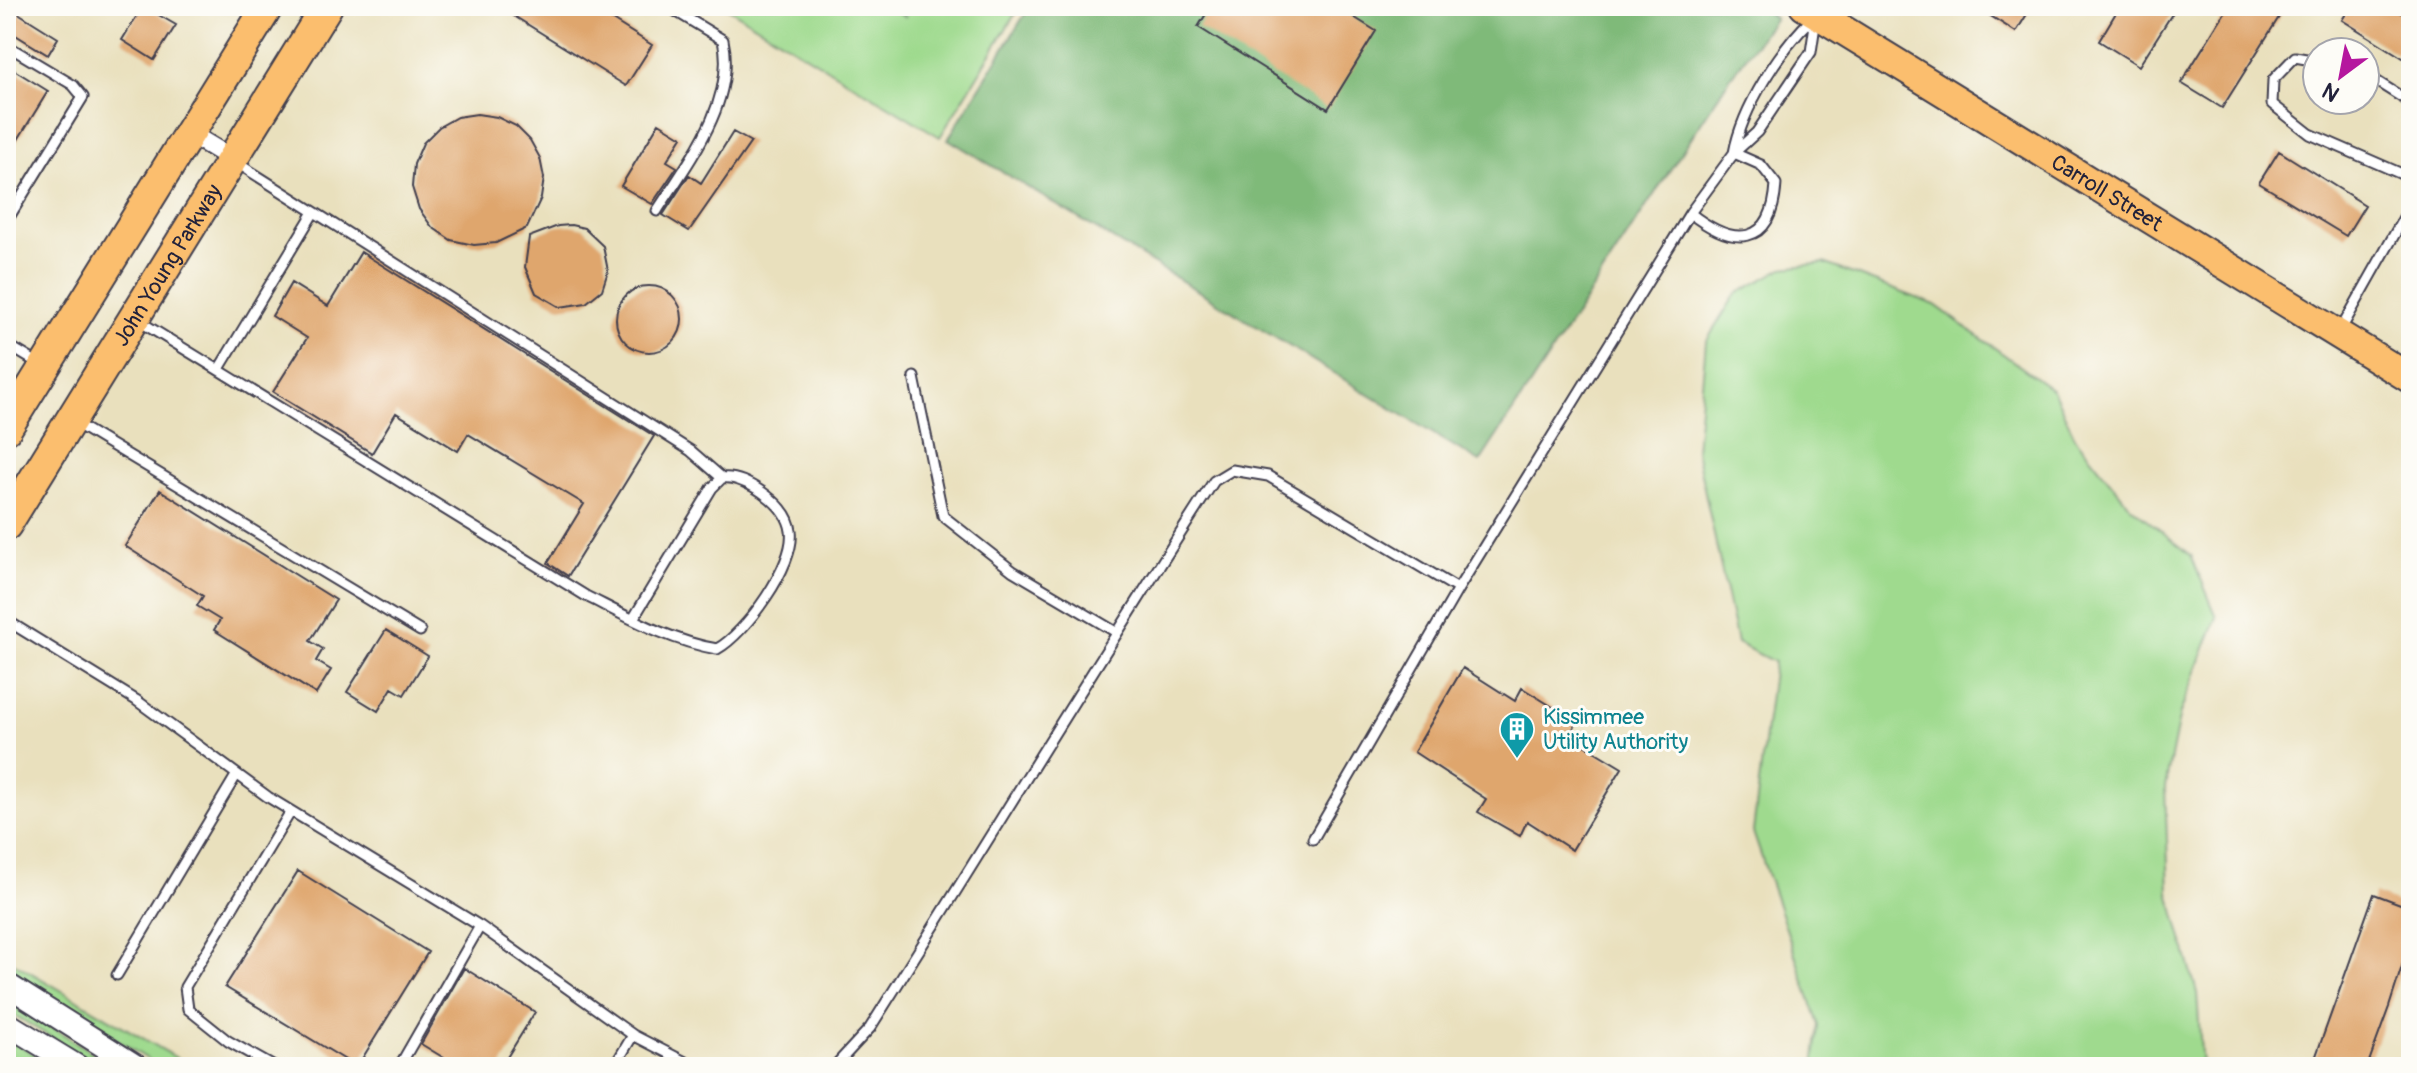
<svg xmlns="http://www.w3.org/2000/svg" width="2417" height="1073" viewBox="0 0 2417 1073" font-family="Pangolin,sans-serif">
<style>
.green{fill:#9fda8e;stroke:#607e64;stroke-width:2}
.forest{fill:#7fba79;stroke:#506e5a;stroke-width:2}
.building{fill:#dfa66d}
.lines{fill:none;stroke-linecap:round;stroke-linejoin:round}
.service-casing{stroke:#403e4e;stroke-width:13}
.minor-casing{stroke:#403e4e;stroke-width:22}
.tertiary-casing{stroke:#403e4e;stroke-width:26}
.primary-casing{stroke:#403e4e;stroke-width:32}
.trunk-casing{stroke:#403e4e;stroke-width:34}
.service{stroke:#fff;stroke-width:9}
.minor{stroke:#fff;stroke-width:18}
.tertiary{stroke:#fff;stroke-width:22}
.primary{stroke:#fbbe6e;stroke-width:28}
.trunk{stroke:#fbbe6e;stroke-width:30}
.labels{text-anchor:middle;stroke-width:6;stroke-linejoin:round;paint-order:stroke}
.street-label{font-size:22px;fill:#22223b;stroke:#fdfcf7}
.culture-label{font-size:22px;fill:#0d838f;stroke:#fdfcf7;text-anchor:start}
</style>
<rect width="100%" height="100%" fill="#fdfcf7"/>
<filter id="ink" filterUnits="userSpaceOnUse"><feTurbulence type="fractalNoise" baseFrequency=".0125" numOctaves="2"/><feDisplacementMap in="SourceGraphic" scale="16" xChannelSelector="R" yChannelSelector="G"/><feConvolveMatrix kernelMatrix="1 2 1 2 8 2 1 2 1" color-interpolation-filters="sRGB"/></filter>
<filter id="wash" filterUnits="userSpaceOnUse"><feTurbulence type="fractalNoise" baseFrequency=".006" numOctaves="4" result="noise"/><feDisplacementMap in="SourceGraphic" scale="32" xChannelSelector="R" yChannelSelector="G"/><feGaussianBlur stdDeviation="1.8" result="paint"/><feColorMatrix in="noise" values="0 0 0 0 0 0 0 0 0 0 0 0 0 0 0 0 0 1.4 0 .05"/><feComposite in="paint" operator="in"/></filter>
<g filter="url(#wash)">
<rect width="100%" height="100%" fill="#e9e0bd"/>
<path class="green" d="M724,6H887L906,17L891,6L906,9L909,6H1020L940,137Z
M1824,263L1935,305L2053,390L2076,439L2130,506L2191,555L2217,617L2180,713L2165,787L2169,892L2197,993L2202,1067H1814L1819,1025L1753,832L1774,662L1737,643L1696,450L1706,342L1735,295L1783,268Z
M6,958L192,1067H160L6,970Z
M6,998L115,1067H100L6,1010Z
M6,1037L55,1067H6Z"/>
<path class="forest" d="M1030,6H1775L1769,14L1775,18L1730,78L1480,462L948,139Z"/>
<g id="blocks">
<path class="building" d="M7,6L58,38L48,55L6,29Z
M143,6L176,25L154,60L122,40Z
M498,6H590L652,45L626,86Z
M1211,6H1336L1376,31L1328,109L1198,27Z
M1975,6H2032L2016,32Z
M2120,6H2177L2139,66L2099,41Z
M2229,6H2286L2222,108L2181,83Z
M2351,6H2390L2411,19V63L2342,20Z
M6,65L48,91L6,159Z
M477,114L497,117L516,126L530,140L540,158L544,178L541,198L527,228L496,243L474,245L451,240L432,227L419,209L412,187L414,164L423,143L439,127L457,117Z
M659,123L682,137L667,161L677,167L652,204L621,186Z
M733,132L751,142L689,231L663,215L689,175L701,183Z
M2279,151L2365,205L2346,236L2259,183Z
M571,225L584,228L603,246L608,271L602,290L586,303L560,307L536,293L525,267L529,237L558,226Z
M361,252L654,436L568,576L548,563L584,504L468,434L458,451L396,413L372,453L273,392L307,338L272,316L291,283L328,306Z
M616 319a33 33 0 1 1 66 0a33 33 0 1 1-66 0Z
M160,490L336,600L310,641L323,649L316,661L331,670L316,694L214,630L220,620L197,606L203,596L125,546Z
M386,630L428,656L404,695L392,688L378,711L347,692Z
M1463,668L1515,701L1522,688L1577,722L1569,736L1622,768L1572,850L1527,821L1520,836L1478,812L1486,799L1414,752Z
M298,871L428,952L357,1067L225,987Z
M2374,894L2411,908V938L2389,1007L2367,1067H2312Z
M464,968L535,1012L501,1067H459L421,1044Z"/>
</g>
</g>
<g filter="url(#ink)">
<use href="#blocks" fill-opacity="0" stroke="#403e4e" stroke-width="2"/>
<g class="lines">
<g class="service-casing">
<path id="service" d="M6,45L73,85L83,97L6,222
M2317,61L2295,57L2273,80L2272,104L2310,134L2411,178
M2365,74L2411,103
M1734,153C1742,108 1780,49 1813,18
M234,161L691,451L722,478
M657,211C687,164 737,101 723,40L667,6
M1690,213C1733,247 1772,248 1776,184L1761,165L1734,153
M139,321L586,596C628,617 670,641 717,649C745,634 796,564 791,531C789,514 776,502 762,492C750,484 736,476 722,478L712,488L633,619
M2340,331L2411,205
M6,344L41,365
M219,369L314,212
M914,377L943,516L1013,571L1116,632
M75,423L420,631
M6,620L136,700L268,797L480,926L633,1035L695,1067
M1313,839L1458,589L1690,213L1734,153L1757,132L1811,52L1816,18
M117,975L237,774
M274,1067L228,1041L188,1009L185,987L291,811
M399,1067L480,926
M614,1067L633,1035
M834,1067L870,1028C985,846 1097,662 1214,481L1232,470L1268,476L1458,589"/>
</g>
<g class="minor-casing">
<path id="minor" d="M189,133L232,159"/>
</g>
<g class="tertiary-casing">
<path id="tertiary" d="M6,984L137,1067
M6,1023L78,1067"/>
</g>
<g class="primary-casing">
<g id="primary">
<path id="s1" d="M1804,6L2411,379"/>
</g>
</g>
<g class="trunk-casing">
<g id="trunk">
<path d="M6,429L268,6"/>
<path id="s2" d="M6,525L327,6"/>
</g>
</g>
<use href="#service" class="service"/>
<use href="#minor" class="minor"/>
<use href="#tertiary" class="tertiary"/>
<use href="#primary" class="primary"/>
<use href="#trunk" class="trunk"/>
</g>
</g>
<defs>
<g id="building-pin" transform="scale(1.8)"><path d="M0 17L-7.5 6A9.5 9.5 0 1 1 7.5 6Z" fill="#0f9aa8" stroke="#fdfcf7"/><path d="M-4-6H4V6H1V3H-1V6H-4ZM-2.5-4.3h1.7v1.8h-1.7ZM.8-4.3h1.7v1.8H.8ZM-2.5-1h1.7V.8h-1.7ZM.8-1h1.7V.8H.8Z" fill="#fff"/></g>
</defs>
<g fill-rule="evenodd">
<use href="#building-pin" x="1517" y="729"/>
</g>
<g class="labels">
<g class="street-label">
<text dy="8" stroke="none"><textPath href="#s1" startOffset="356">Carroll Street</textPath></text>
<text dy="8" stroke="none"><textPath href="#s2" startOffset="306">John Young Parkway</textPath></text>
</g>
<g class="culture-label">
<text x="1543" y="724">Kissimmee<tspan x="1543" dy="25">Utility Authority</tspan></text>
</g>
</g>
<rect width="2417" height="1073" fill="none" stroke="#fdfcf7" stroke-width="32"/>
<g transform="translate(2341 76) rotate(212)"><circle r="38" fill="#fdfcf7" stroke="#a5a5ac" stroke-width="2"/>
<path d="M0-6L14 30L0 20L-14 30Z" fill="#b5179e"/>
<text y="-12" font-size="22" font-weight="bold" text-anchor="middle" fill="#22223b">N</text>
</g>
</svg>
